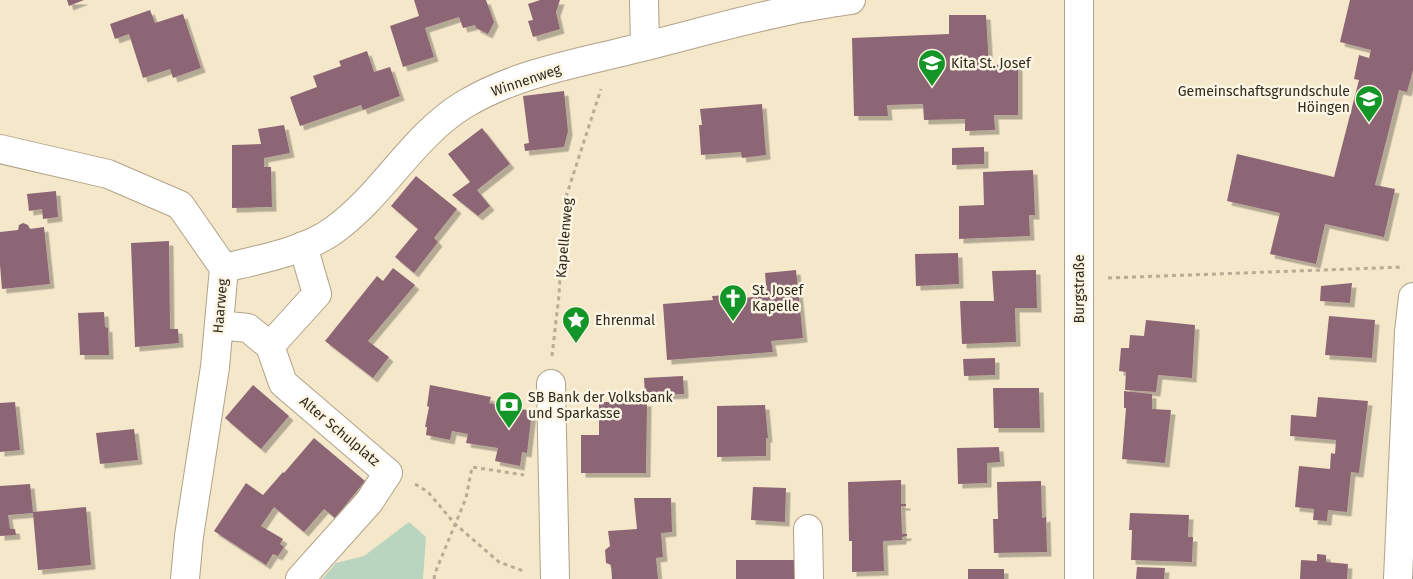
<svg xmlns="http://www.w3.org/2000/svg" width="1413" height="579" viewBox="0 0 1413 579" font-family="'Fira Sans',sans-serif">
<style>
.green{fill:#b9d5bf}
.building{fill:#8d6675;filter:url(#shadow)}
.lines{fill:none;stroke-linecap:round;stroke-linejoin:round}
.minor-casing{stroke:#b0a287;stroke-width:30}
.path{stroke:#b7ac95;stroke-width:3;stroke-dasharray:4 4;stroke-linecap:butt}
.minor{stroke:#fff;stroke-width:28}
.labels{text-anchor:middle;stroke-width:5;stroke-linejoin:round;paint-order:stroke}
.poi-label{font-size:14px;fill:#2e291e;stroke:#fdf5e3;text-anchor:start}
.street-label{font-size:14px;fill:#2e291e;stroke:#fdf5e3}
</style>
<defs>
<filter id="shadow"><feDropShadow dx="4.5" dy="4.5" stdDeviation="0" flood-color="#0004"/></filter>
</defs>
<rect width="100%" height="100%" fill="#f5e7ca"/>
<path class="green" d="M409,522L426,537L423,579H322L336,563L364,556Z"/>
<path class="building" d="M67,0H84L69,6Z
M414,0H486L494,22L488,34L476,28L475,25L463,28L459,17L425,28L434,57L403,67L390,26L419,16Z
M540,0H560L556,12L560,29L533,37L528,21L533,20L528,4Z
M1350,0H1413V70L1407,92L1399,90L1375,185L1395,189L1384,237L1325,224L1316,264L1270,254L1280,213L1227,201L1237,154L1334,177L1359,80L1354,79L1359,55L1369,58L1371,50L1340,42Z
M150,10L155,23L183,14L201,68L173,78L170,69L143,78L129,34L115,39L110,24Z
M949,15H986L989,65L1018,64V115H994L995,130L965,131V119L924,120L923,104L887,105L888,116H854L852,38L949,34Z
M367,51L374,72L390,67L400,96L363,110L361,105L300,126L290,97L317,87L313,76L341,66L339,61Z
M564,91L568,131L564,147L525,151L524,144L529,143L523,96Z
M762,104L766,155L742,158L741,152L701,155L699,125H702L700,109Z
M284,125L290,153L264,158V167H271L272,207L232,208V145L261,144L258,129Z
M482,128L510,164L477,190L490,206L478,216L452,195L470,182L448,154Z
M984,147V164L952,165V148Z
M1033,170L1035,215H1029L1030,236L959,239V206L984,205L983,172Z
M416,176L457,209L434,238L438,242L414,273L395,257L418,229L391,206Z
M56,191L58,217L43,219L42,209L29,211L27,194Z
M23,223L28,225L30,229L44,227L50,284L2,289L0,265V232L18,230L19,225Z
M169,241L170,329H178L179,343L135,347L131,243Z
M958,253L959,284L916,286L915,254Z
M393,268L415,285L368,341L389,357L373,378L325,341L377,276L383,281Z
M796,270L803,338L771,341L773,352L667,360L663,304L713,300L712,296L729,295V299L767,296L765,273Z
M1036,270L1037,308H1015L1016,342L962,344L960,301H994L992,271Z
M1352,283L1350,303L1320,301L1321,286Z
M104,312L105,327L108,328L109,355H80L78,313Z
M1329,316L1375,320L1372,358L1325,355Z
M1146,320L1195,325L1192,378L1158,375L1156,392L1125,390L1126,372L1119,371L1121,348H1129L1130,335L1144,336Z
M995,358V375L964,376L963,359Z
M683,376L684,394L645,396L644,378Z
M253,385L289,416L261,449L225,418Z
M430,385L491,397L489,403L532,411L527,453L522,452L520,466L495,461L498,448L466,443L468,434L452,431L450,440L426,435L427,427H425L429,407L427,406Z
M993,388H1039L1040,428H994Z
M1124,391L1152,394V409L1171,410L1165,463L1122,459L1126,408H1124Z
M1318,397L1368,401L1359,473L1351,472L1347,512L1328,510L1327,521L1313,520L1314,509L1295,507L1299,466L1330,469L1331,453L1335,454L1336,440L1290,436L1291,415L1316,417Z
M15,402L20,450L0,452V403Z
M599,402H647L646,473H581V435H599Z
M765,405L768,438H766V456L717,457V406Z
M134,429L138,460L100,464L96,433Z
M314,438L365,481L335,518L324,509L304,532L274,507L261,526L283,539L280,544L284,547L278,556L273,554L266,565L214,531L246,483L263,495L283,472L284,473Z
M999,447L1000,462L975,464L987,463V483L958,484L957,448Z
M901,480V504H906V506H901L902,534H907V536L902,537V540L883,541L884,571L852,572V541H849L848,482Z
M1041,481L1042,518L1046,517L1047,552L994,553L993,519H998L997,482Z
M30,484L33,512L86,507L91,565L38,570L33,513L8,515L10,529H15L16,535L0,536V486Z
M753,487L786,488L785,522L751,520Z
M634,498H671L672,532L661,533L663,557L656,558L658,579H612L611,565L606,563L605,550L610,546L608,531L637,529Z
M1130,513L1189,515L1188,537H1193L1192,562L1131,560L1132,530H1129Z
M1317,554L1326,555V562L1348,564L1347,579H1300L1301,560L1317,561Z
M736,560H799V579H736Z
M1137,567L1165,568L1164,579H1136Z
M968,569H1004V579H968Z"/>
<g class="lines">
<g class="minor-casing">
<path id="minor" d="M644,0L645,46
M0,149L108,174L180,205L224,268L215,367L189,536L185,579
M224,268C258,260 306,251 334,230C384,194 412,136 465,104C515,74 574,64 630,50C684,37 737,21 792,10C811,6 831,3 851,0
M219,325L248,328L270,346L283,383L388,473L369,502L300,579
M270,346L317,294L303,246
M551,384L555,579
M808,529L809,579
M1079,579V0
M1398,579L1409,332L1413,297"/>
</g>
<path class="path" d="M1108,278L1404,267
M552,356L559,295L564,203L601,89
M415,484L428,492L455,524L499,562L526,572
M434,579L435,573L466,498L472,467L524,475"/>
<use href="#minor" class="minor"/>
</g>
<defs>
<g id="school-pin" transform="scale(1.4375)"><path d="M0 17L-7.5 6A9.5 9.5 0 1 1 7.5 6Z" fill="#149528" stroke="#fdf5e3"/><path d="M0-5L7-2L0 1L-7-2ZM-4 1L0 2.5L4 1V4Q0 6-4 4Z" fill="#fff"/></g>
<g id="church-pin" transform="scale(1.4375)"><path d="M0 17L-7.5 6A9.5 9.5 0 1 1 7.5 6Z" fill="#149528" stroke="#fdf5e3"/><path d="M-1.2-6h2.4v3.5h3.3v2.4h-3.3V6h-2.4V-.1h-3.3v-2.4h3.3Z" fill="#fff"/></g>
<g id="sight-pin" transform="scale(1.4375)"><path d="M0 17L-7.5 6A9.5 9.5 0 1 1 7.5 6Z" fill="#149528" stroke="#fdf5e3"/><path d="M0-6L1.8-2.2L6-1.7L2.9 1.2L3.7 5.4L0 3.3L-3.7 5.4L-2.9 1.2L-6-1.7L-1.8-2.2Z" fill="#fff"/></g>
<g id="bank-pin" transform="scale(1.4375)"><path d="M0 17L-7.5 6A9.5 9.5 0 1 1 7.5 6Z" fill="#149528" stroke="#fdf5e3"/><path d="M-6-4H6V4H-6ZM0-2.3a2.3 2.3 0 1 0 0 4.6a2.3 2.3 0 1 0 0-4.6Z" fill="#fff"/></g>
</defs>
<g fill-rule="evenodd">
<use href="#school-pin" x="932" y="63"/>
<use href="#school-pin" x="1369" y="99"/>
<use href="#church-pin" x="733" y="298"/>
<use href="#sight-pin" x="576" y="320"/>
<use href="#bank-pin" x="509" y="405"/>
</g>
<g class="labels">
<g class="poi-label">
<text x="951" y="68">Kita St. Josef</text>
<text x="1350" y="96" text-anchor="end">Gemeinschaftsgrundschule<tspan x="1350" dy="16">Höingen</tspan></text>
<text x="752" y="295">St. Josef<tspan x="752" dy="16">Kapelle</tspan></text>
<text x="595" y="325">Ehrenmal</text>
<text x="528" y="402">SB Bank der Volksbank<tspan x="528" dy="16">und Sparkasse</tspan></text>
</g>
<g class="street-label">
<text transform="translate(526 80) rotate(-19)" y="5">Winnenweg</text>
<text transform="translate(564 238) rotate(-85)" y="5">Kapellenweg</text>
<text transform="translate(1079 289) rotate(-90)" y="5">Burgstraße</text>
<text transform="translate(220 306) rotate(-85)" y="5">Haarweg</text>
<text transform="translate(340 431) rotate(40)" y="5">Alter Schulplatz</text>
</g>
</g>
</svg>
